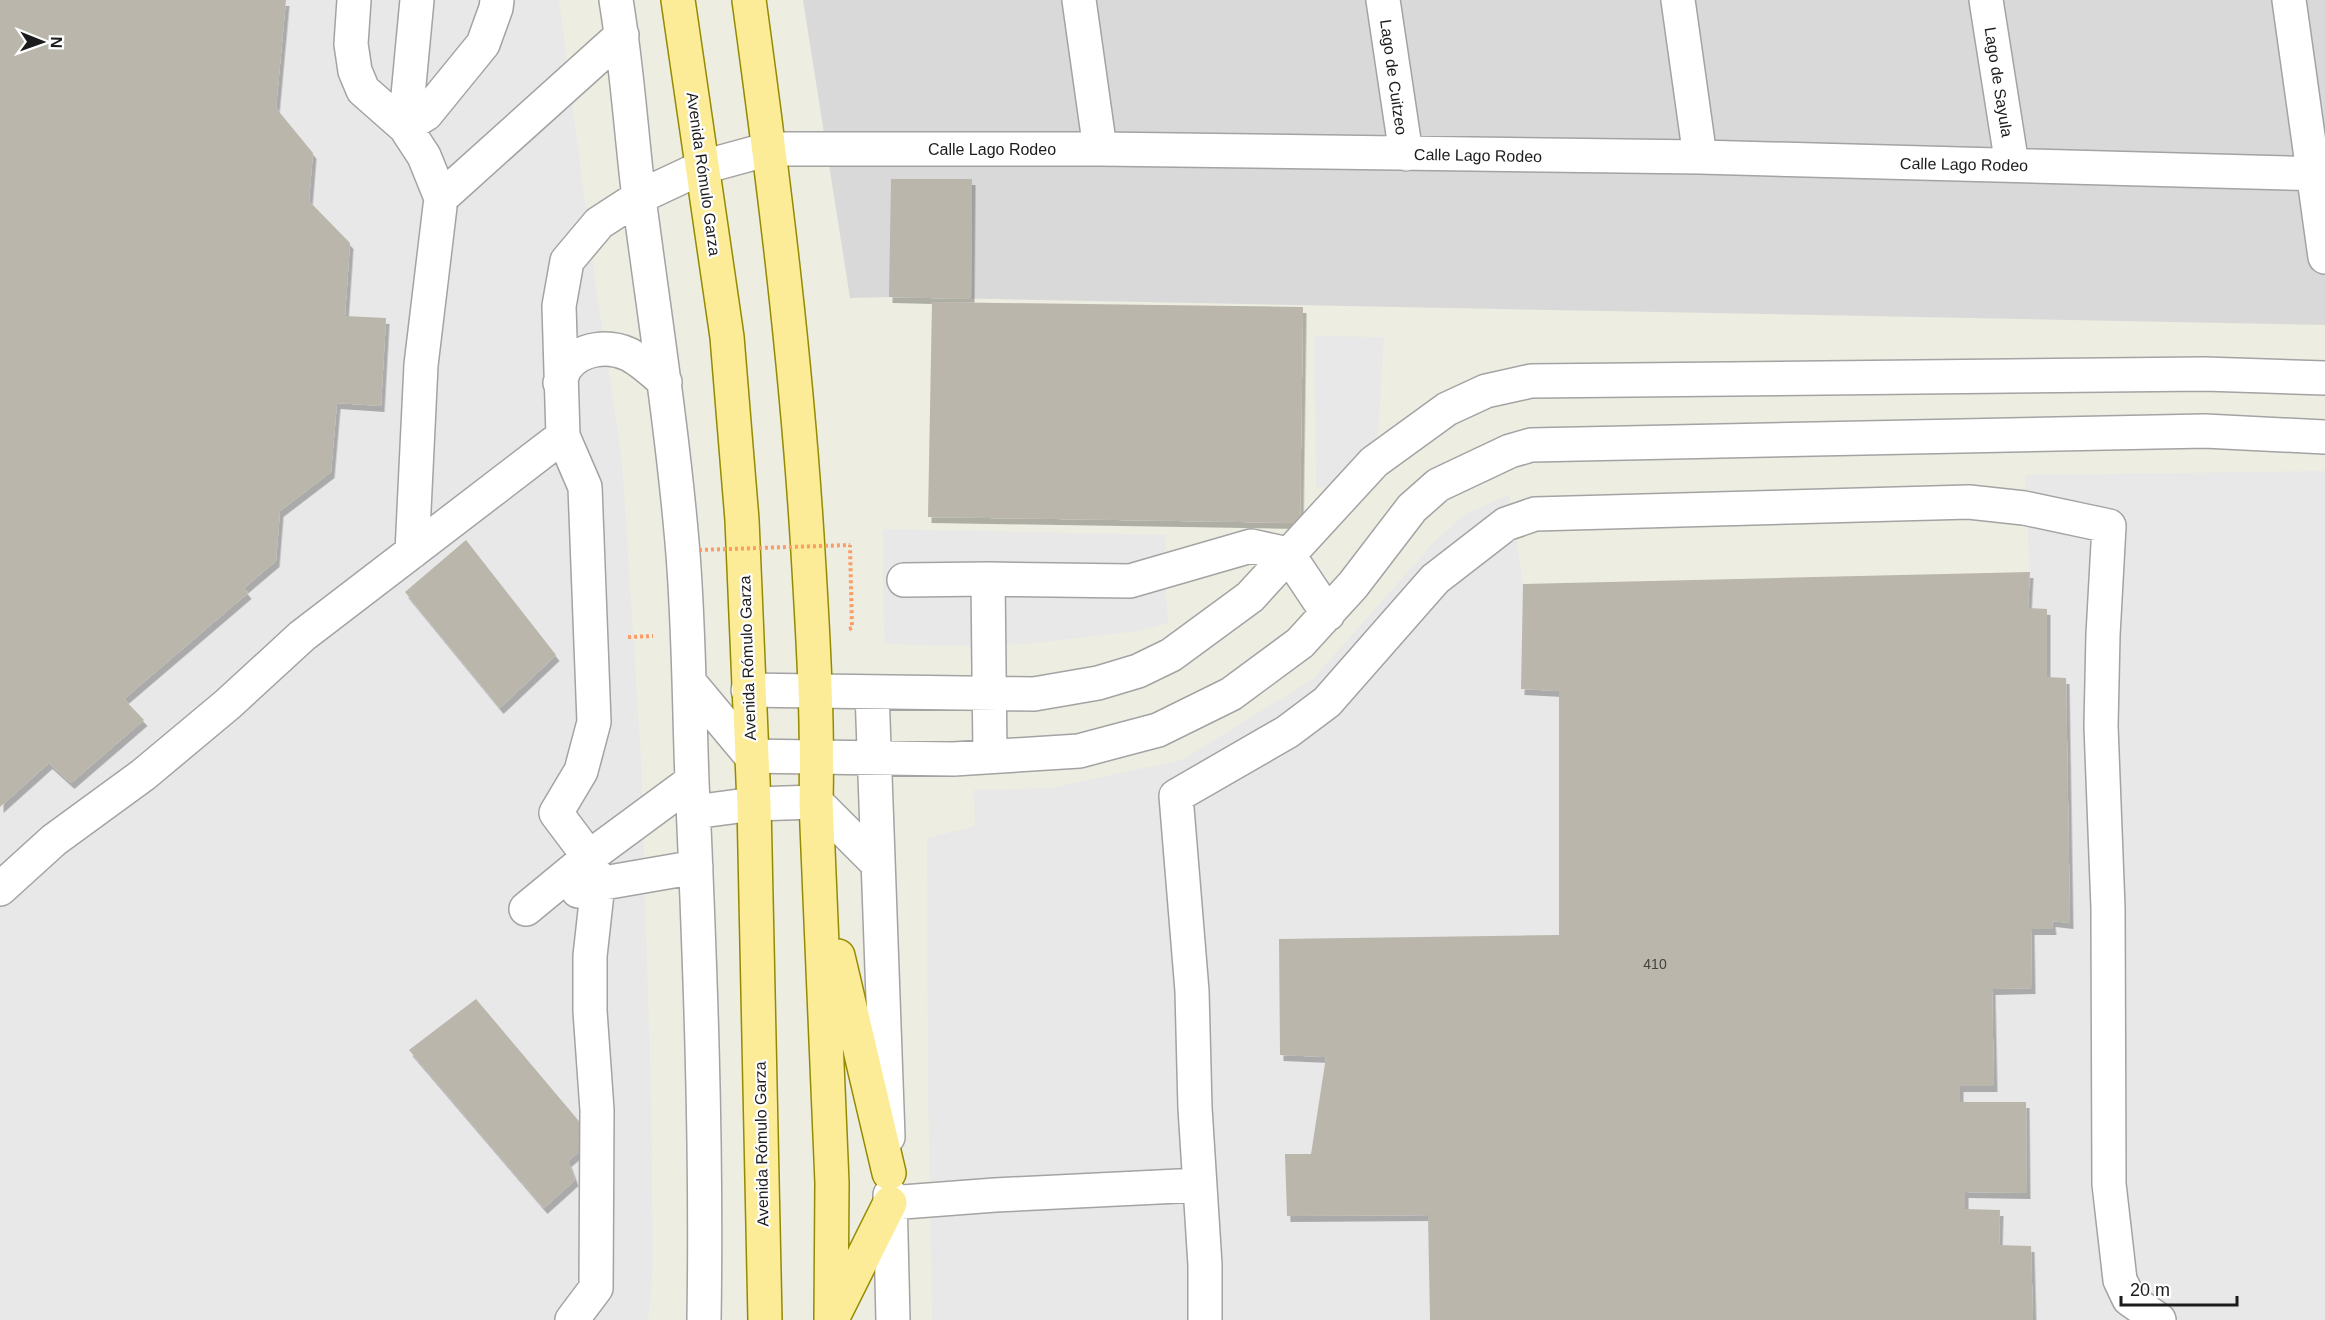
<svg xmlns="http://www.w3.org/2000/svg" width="2325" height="1320" viewBox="0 0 2325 1320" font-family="Helvetica,sans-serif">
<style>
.residential{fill:#dad9d9}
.parking{fill:#e8e8e8}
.building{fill:#bab6ab;filter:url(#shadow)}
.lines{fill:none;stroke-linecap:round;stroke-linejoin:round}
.minor-casing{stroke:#a3a3a3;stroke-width:36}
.major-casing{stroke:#948b00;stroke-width:36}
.path{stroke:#fa9d66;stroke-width:4;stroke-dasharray:3 3;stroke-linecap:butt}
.minor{stroke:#fff;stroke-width:33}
.major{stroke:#fcec98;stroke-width:33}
.path-bridge{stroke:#fa9d66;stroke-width:4;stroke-dasharray:3 3;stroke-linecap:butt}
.labels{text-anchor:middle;stroke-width:4.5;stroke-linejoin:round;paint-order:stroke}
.number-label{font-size:14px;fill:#444240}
.street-label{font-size:16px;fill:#1c1c1c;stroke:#fff}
</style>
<defs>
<filter id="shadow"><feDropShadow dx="3.5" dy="6" stdDeviation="0" flood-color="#0004"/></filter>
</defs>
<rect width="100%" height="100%" fill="#edede1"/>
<path class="residential" d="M803,0H2325V325L889,297L850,298Z"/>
<path class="parking" d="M286,0H559L595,281L622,461L641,758L651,1102L653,1269L648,1320H0V807L49,763L72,783L143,720L124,699L248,593L244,588L276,561L280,511L331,472L337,403L381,406L386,318L345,316L350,243L309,201L313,153L276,108Z
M1314,336L1384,337L1378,435L1336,488L1316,487Z
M2325,471V1320H2033L2031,1246L1999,1245L2000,1210L1965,1209V1192L2027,1193L2026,1102H1960V1086H1994L1992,989L2032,988L2031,929H2052V921L2070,922L2066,678L2047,677L2028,608L2030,572L2025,475Z
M1509,495L1523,584L1521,689L1559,691V935L1326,1057L1311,1154L1285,1155L1287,1216L1428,1215L1430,1320H932L928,1085L927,838L975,826L974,790L1050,788L1182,760L1313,679L1434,542L1465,514Z
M883,529L1166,535L1164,569L1168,623L1138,631L1026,644L972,646L885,644L883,605Z"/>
<path class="building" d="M0,0H286L276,108L313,153L309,201L350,243L345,316L386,318L381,406L337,403L331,472L280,511L276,561L244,588L248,593L124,699L144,720L71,783L49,763L0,807Z
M891,179H972L971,299L889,297Z
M932,302L1303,307L1300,523L928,517Z
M466,540L556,655L500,708L405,592Z
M2030,572L2028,608L2047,609V677L2066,678L2070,923L2052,921L2053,929H2031L2032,988L1992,989L1994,1086H1960V1102H2026L2027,1193L1965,1192V1209L2000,1210L1999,1245L2031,1246L2033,1320H1430L1428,1215L1287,1216L1285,1154H1311L1326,1057L1280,1055L1279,939L1559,935V691L1521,689L1523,584Z
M476,999L594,1139L568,1161L575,1180L544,1208L409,1050Z"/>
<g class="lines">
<g class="minor-casing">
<path id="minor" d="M354,0L351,44L355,71L363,90L405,127L424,156L441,198L421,365L412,552
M616,0C627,66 631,132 639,198C654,313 672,427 682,542C689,621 689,701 692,781C700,961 707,1140 704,1320
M1079,0L1100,149
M1383,0L1406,154
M1678,0L1700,157
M1986,0L2012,165
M2289,0L2325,257
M405,127L426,114L483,44L496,8L497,0
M405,127L417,0
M441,198L622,35
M560,383C562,378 563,370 567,366C581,348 608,345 628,354C641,360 654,373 665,382
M904,580L988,579
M690,683L751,756L954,759L1079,751L1158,730L1231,694L1300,643L1353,585L1412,508L1438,485L1510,451L1531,445L2205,431L2325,437
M748,690L1034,694L1098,683L1138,671L1171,655L1250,597L1374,462L1447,409L1486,391L1531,381L2205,374L2325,378
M872,692L888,1137
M990,756L988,579L1130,581L1251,546L1288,554L1328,614
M694,812L754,804L816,802L878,864
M0,889L54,840L143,775L228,704L302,636L563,436
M578,891L598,884L696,867
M526,909L589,857L692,781
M890,1195L893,1320
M890,1203L995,1195L1199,1185
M572,1320L596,1288L597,1110L590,1011V956L598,884L589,857L556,813L581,771L594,722L585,487L563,436L559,306L567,261L599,223L639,197L703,167L769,149H1100L1700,157L2325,174
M1205,1320V1265L1195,1108L1192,991L1176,796L1287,732L1327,702L1435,579L1506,524L1535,514L1969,502L2024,508L2109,526L2103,635L2101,726L2108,908L2109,1184L2120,1280L2129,1299L2159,1320"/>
</g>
<g class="major-casing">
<path id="major" d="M678,0L727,337L742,520L754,804L765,1320
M749,0C774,183 797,367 808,552C813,635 818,718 816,802L832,1183L831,1320
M838,956L889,1173
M835,1313L890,1203"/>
</g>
<path class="path" d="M849,629L852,628L850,545
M628,637L653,636"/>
<use href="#minor" class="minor"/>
<use href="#major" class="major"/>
<path class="path-bridge" d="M699,550L850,545"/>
</g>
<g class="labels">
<g class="number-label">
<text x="1655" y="969">410</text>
</g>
<g class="street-label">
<text transform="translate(1394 77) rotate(82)" y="6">Lago de Cuitzeo</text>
<text transform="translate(1999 82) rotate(81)" y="6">Lago de Sayula</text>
<text x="992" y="155">Calle Lago Rodeo</text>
<text transform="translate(1478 155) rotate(1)" y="6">Calle Lago Rodeo</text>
<text transform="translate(1964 164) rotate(1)" y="6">Calle Lago Rodeo</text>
<text transform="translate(704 174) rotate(82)" y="6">Avenida Rómulo Garza</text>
<text transform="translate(747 658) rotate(-92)" y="6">Avenida Rómulo Garza</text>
<text transform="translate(761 1144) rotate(-91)" y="6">Avenida Rómulo Garza</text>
</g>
</g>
<g transform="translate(42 42) rotate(91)" stroke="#ffffff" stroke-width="4.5" paint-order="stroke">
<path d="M0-4.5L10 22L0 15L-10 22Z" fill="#1c1c1c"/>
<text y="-9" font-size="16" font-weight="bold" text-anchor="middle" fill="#1c1c1c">N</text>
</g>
<path d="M2121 1296v9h116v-9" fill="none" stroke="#1c1c1c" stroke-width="3"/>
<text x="2130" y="1296" font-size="18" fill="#1c1c1c" stroke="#ffffff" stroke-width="4.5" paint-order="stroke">20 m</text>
</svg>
